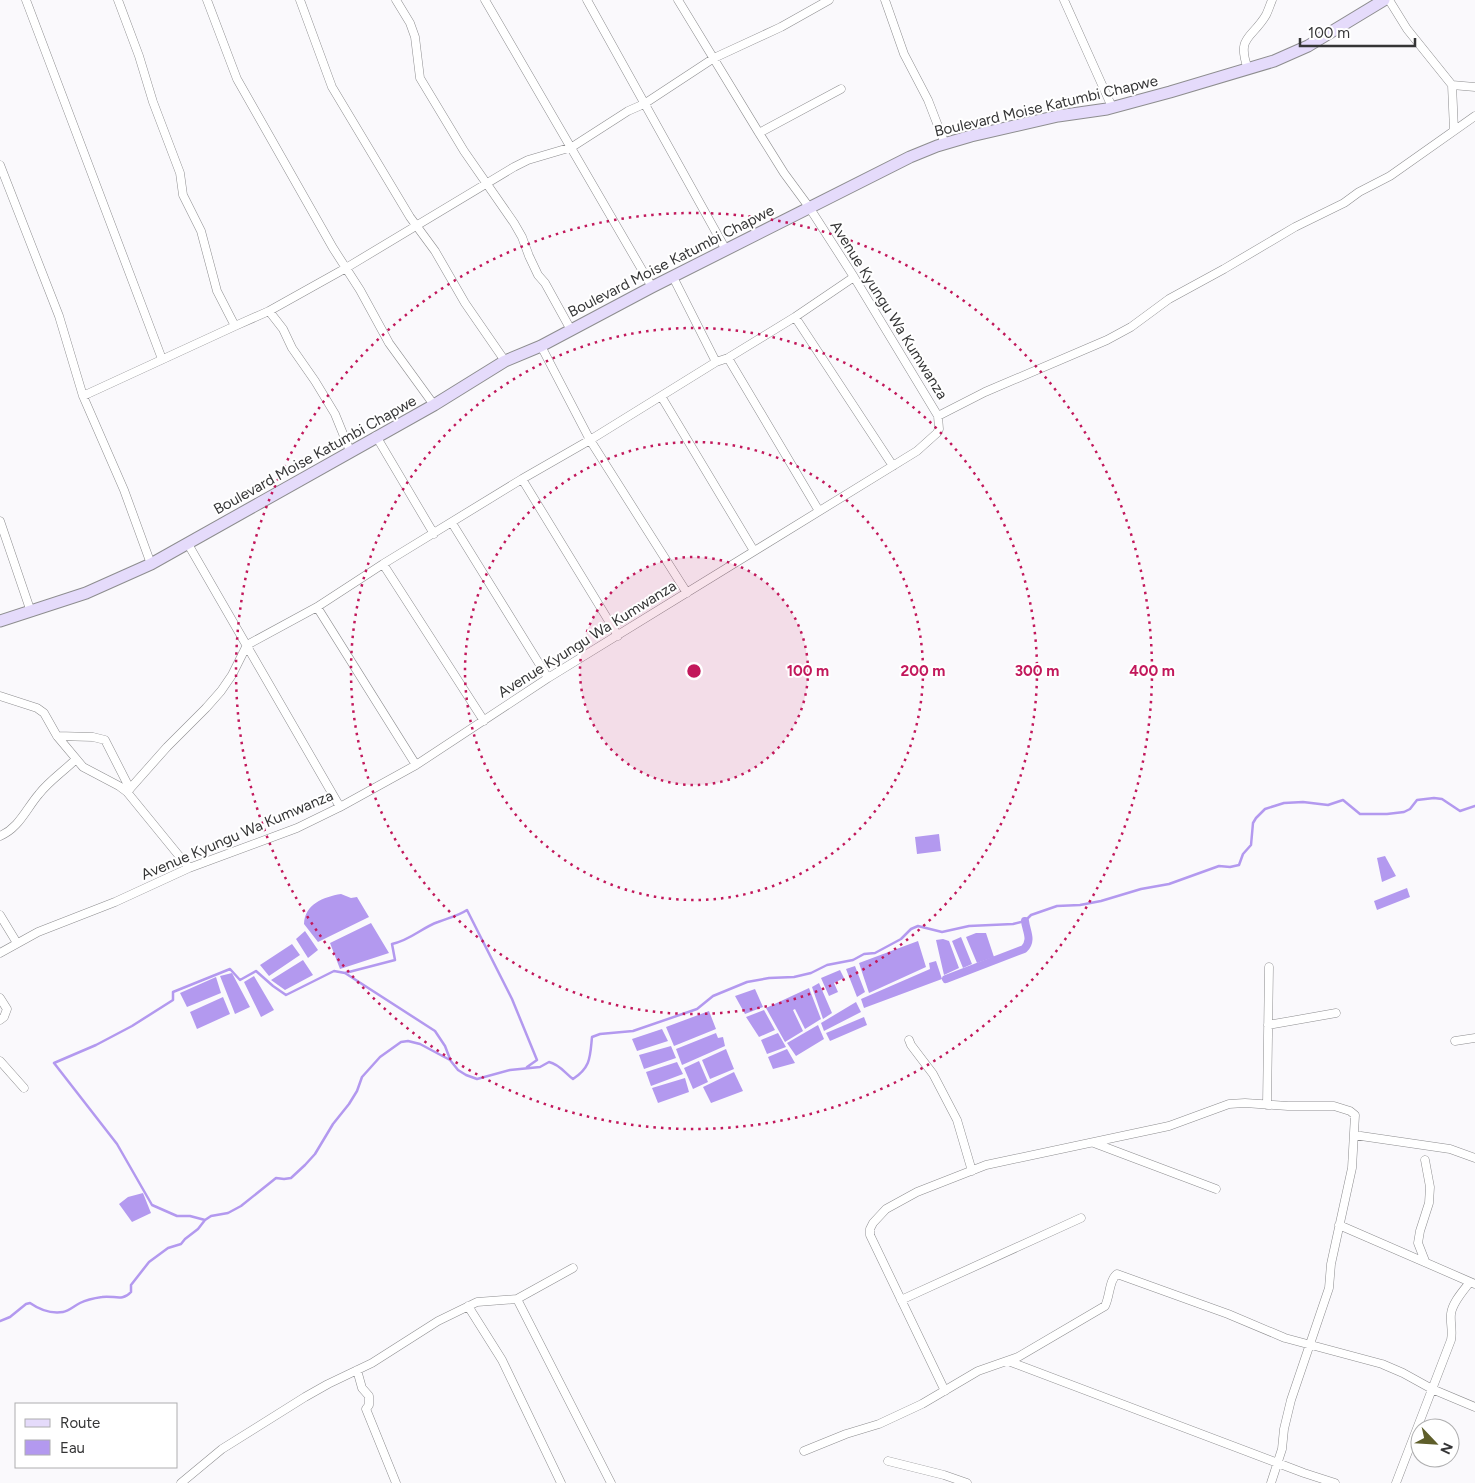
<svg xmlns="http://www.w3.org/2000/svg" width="1475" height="1483" viewBox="0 0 1475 1483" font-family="Figtree,sans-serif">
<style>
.water{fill:#b399ef}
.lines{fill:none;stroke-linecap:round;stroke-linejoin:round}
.stream{stroke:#b399ef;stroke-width:2.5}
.canal{stroke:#b399ef;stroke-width:8}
.street-casing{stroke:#8d8d8f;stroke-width:9}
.secondary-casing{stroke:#8d8d8f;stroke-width:13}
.street{stroke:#fff;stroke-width:8}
.secondary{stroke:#e5dbfb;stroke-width:11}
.ring{fill:none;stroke:#c2185b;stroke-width:2.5;stroke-dasharray:2.5 5}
.labels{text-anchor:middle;stroke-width:4;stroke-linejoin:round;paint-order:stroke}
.street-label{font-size:15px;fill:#353536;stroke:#fff}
.centre{fill:#c2185b;stroke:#fff;stroke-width:2.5}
.ring-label{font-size:15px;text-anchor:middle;font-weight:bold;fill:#c2185b;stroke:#fff;stroke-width:4;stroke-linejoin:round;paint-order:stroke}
</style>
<rect width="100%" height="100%" fill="#faf9fc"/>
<path class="water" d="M939,834L941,851L917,854L915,837Z
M1385,856L1396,876L1382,882L1377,858Z
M1407,888L1410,897L1377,910L1374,901Z
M341,894L351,898L357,897L369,917L318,942L304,924C305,904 323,897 341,894Z
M371,923L389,953L340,969L330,943Z
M305,931L318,950L308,958L296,939Z
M976,933H986L994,957L977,963L966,937Z
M961,937L972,964L963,968L952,941Z
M943,939L949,941L959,968L944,975L936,940Z
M918,941L926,967L869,993L859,963Z
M292,944L300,955L269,976L260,965Z
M303,960L313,975L285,990L271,980Z
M936,961L942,979L864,1008L861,999L930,969L929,963Z
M855,966L865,992L857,997L846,969Z
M840,970L844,978L834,983L838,992L829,996L821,978Z
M232,973L250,1007L235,1014L220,976Z
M254,976L274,1010L261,1017L244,982Z
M216,977L221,993L187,1007L180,993Z
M819,983L832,1013L823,1019L812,987Z
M809,988L821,1019L805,1029L795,1009L793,1010L803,1031L785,1042L766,1008Z
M755,989L763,1007L745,1014L735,996Z
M223,997L230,1014L197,1029L190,1012Z
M856,1002L861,1012L824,1031L821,1023Z
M764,1010L775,1030L759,1037L746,1017Z
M709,1011L716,1029L674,1046L666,1027Z
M864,1017L867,1025L830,1041L826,1033Z
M818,1025L824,1039L796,1056L787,1043Z
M662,1029L668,1041L637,1051L632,1039Z
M716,1033L718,1038L723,1037L725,1046L682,1065L676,1049Z
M778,1033L786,1047L767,1054L761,1040Z
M671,1046L676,1058L644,1069L639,1055Z
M726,1049L734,1069L710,1079L702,1060Z
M787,1049L795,1063L773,1069L768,1057Z
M699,1061L708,1082L693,1089L684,1068Z
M677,1062L683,1074L651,1086L646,1072Z
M734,1072L743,1091L711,1103L703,1087Z
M685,1078L689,1092L658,1103L652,1088Z
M143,1193L151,1213L132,1222L119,1204L128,1197Z"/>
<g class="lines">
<path class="stream" d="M345,973L435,1031L445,1046L450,1059
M205,1220L190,1216H177L152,1205L117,1144L54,1063L96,1045L132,1026L173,1000V992L230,969L240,980L256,971L273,986L286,995L334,971L345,973L395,960L392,944C411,940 421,928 438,922C448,918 458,916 467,910L512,999L537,1060L527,1067
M0,1321L10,1317L26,1304L30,1303C40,1310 50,1314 63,1312C69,1311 74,1306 80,1303C86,1300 95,1298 102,1297C114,1295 122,1302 131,1292V1285L149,1262L168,1248L181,1244L185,1239L198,1229L205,1220L211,1216L228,1213L241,1206L276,1178L284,1179L291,1178L305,1165L315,1154L333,1124L349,1104L357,1091L362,1077L380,1057L401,1042L408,1041L420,1044L450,1060L458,1070L466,1075L477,1079L510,1070L540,1067L549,1062C559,1064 565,1073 573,1079C591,1067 590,1057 592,1037L600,1034L633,1031L697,1009L713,996L747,982L769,978L794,977L811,973L827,965L853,960L864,954L875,953L901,939L911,929L918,926L942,932L969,926L1013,924L1025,921L1031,915L1057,906L1080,905L1101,901L1141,889L1169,884L1219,866L1230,867L1239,865L1243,854L1251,845L1253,823L1256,818L1265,809L1284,803L1303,802L1328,805L1343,800L1360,814H1387L1404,812L1410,809L1417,800L1434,798L1442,799L1460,811L1475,806"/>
<path class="canal" d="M946,979L1024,949C1033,940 1026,931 1025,921"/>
<g class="street-casing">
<path id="street" d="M26,0L162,359
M118,0L139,56L153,102L180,173L183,195L201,231L217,291L235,326L269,311L283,329L292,348L315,381L335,414L350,451
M207,0L237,79L333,248L360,290L389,343L434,405
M300,0L332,87L410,217L435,251L465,303L505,361
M396,0L410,23L415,37L420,78L464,151L514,223L522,237L529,256L538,275L545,283L571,330
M485,0L652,287
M587,0L726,250
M885,0L904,54L928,100L945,144
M1064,0L1112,107
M1389,0L1407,29L1452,85L1454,130
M1248,69C1236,36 1252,39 1266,15C1268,11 1270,5 1272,0
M1452,85L1475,87
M759,133L841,89
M0,165L59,316L83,396L124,490L151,564
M673,277L716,362
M269,311L346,268L514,167L528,160L572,147L628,111L644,104L714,58L781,27L829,0
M795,317L893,466
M541,346L590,440L687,593
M728,358L819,511
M83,396L235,326
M661,396L754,551
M938,416L985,392L1107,340L1131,327L1169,299L1224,269L1295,227L1344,203L1359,192L1390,176L1475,116
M376,436L434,534
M522,479L618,636
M0,521L31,612
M452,523L548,678
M188,544L340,807
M383,564L484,721
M317,607L416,765
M0,696L37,708L44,713L57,736L83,767L119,786L127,792L189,868
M57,736L93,737L105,740L130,789
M127,792L167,747L206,708L221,691L232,675L247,645L317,607L383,564L522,479L590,440L716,362L728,358L795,317L854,277
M0,836C19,828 26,809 39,794C49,781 64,771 76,759
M0,915L17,943
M0,953L38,932L115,902L189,868L297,828L340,807L416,765L548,678L917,451L937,433L939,429L938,416L854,277L809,207L784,173L759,133L678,0
M0,998L7,1009L4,1017L0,1020
M1268,1025L1336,1013
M909,1040L911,1045L933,1074L957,1120L972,1171
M1455,1041L1475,1038
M0,1061L24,1088
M1267,1105L1269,967
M1354,1135L1450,1149L1475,1158
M1094,1143L1216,1189
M1339,1225L1475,1284
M1425,1261L1418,1243L1420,1231L1429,1203L1430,1187L1425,1160
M517,1299L611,1483
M901,1300L1081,1218
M468,1306L502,1360L561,1483
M1008,1361L1304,1473L1335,1483
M357,1370L362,1388L369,1396V1405L366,1409L396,1483
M945,1391L870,1235V1229L873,1223L886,1209L917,1192L986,1165L1169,1126L1229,1104L1245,1103L1288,1106H1334L1350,1111L1355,1115L1352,1168L1331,1264L1329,1288L1291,1400L1284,1429L1282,1449L1271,1483
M804,1451L846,1434L879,1424L922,1404L978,1371L1018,1357L1105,1306C1110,1296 1109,1280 1117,1274L1228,1314L1285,1338L1382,1364L1403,1373L1432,1389L1475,1407
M888,1461L944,1475L967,1483
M181,1483L222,1449L305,1397L328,1384L372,1363L438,1321L477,1302L517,1299L573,1268
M1396,1483L1451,1340C1453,1331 1450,1323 1451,1314C1452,1303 1463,1291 1470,1282"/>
</g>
<g class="secondary-casing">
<path id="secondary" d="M0,621L86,593L151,564L434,405L505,361L541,346L652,287L910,157L937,146L971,136L1058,116L1107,109L1170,92L1274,61L1308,46L1384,0"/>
</g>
<use href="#street" class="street"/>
<use href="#secondary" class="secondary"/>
</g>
<circle cx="694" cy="671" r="114" fill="#c2185b" fill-opacity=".12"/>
<g class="ring">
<circle cx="694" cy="671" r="114"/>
<circle cx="694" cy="671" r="229"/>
<circle cx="694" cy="671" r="343"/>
<circle cx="694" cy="671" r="458"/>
</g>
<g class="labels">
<g class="street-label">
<text transform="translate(1046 106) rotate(-13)" y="5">Boulevard Moise Katumbi Chapwe</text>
<text transform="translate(671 261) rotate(-27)" y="5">Boulevard Moise Katumbi Chapwe</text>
<text transform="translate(889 310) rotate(58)" y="5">Avenue Kyungu Wa Kumwanza</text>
<text transform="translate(315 455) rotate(-29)" y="5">Boulevard Moise Katumbi Chapwe</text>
<text transform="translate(587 639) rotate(-32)" y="5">Avenue Kyungu Wa Kumwanza</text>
<text transform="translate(237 835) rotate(-23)" y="5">Avenue Kyungu Wa Kumwanza</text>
</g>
</g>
<circle cx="694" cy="671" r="8" class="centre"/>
<g class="ring-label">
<text x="808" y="676">100 m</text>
<text x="923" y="676">200 m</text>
<text x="1037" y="676">300 m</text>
<text x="1152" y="676">400 m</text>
</g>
<rect x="15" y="1403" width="162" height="65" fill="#ffffff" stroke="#aeaeaf"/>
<rect x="25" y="1419" width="25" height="8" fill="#e5dbfb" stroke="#aeaeaf"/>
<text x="60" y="1428" font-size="15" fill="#353536">Route</text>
<rect x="25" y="1440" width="25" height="15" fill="#b399ef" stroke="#aeaeaf"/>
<text x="60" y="1453" font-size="15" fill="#353536">Eau</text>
<g transform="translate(1435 1443) rotate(115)"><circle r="24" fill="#ffffff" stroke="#aeaeaf"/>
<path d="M0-4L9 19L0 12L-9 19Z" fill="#5e5e2a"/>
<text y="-8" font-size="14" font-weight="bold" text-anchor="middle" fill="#353536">N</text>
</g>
<path d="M1300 38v8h115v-8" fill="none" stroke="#353536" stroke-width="2.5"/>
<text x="1308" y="38" font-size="15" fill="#353536" stroke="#ffffff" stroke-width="4" paint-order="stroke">100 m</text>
</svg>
